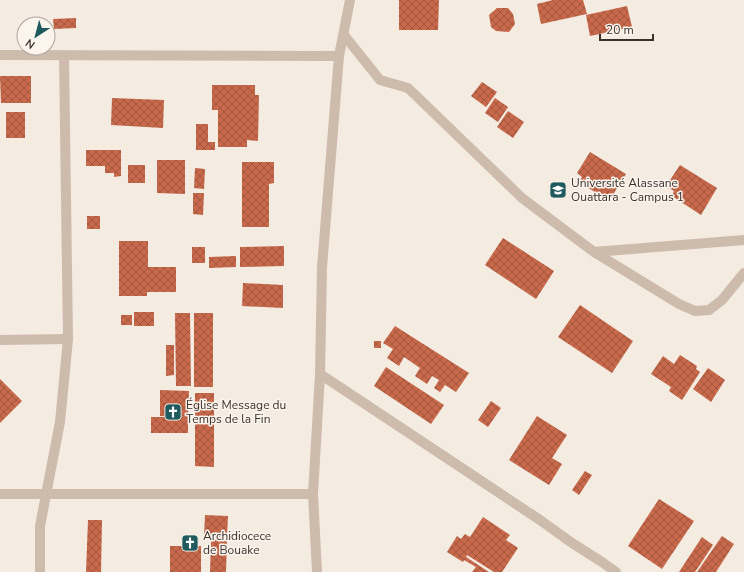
<svg xmlns="http://www.w3.org/2000/svg" width="744" height="572" viewBox="0 0 744 572" font-family="'Nunito Sans',sans-serif">
<style>
.building{fill:url(#building-cross-hatch)}
.lines{fill:none;stroke-linecap:round;stroke-linejoin:round}
.lane{stroke:#cdbbac;stroke-width:10}
.street{stroke:#cdbbac;stroke-width:10}
.labels{text-anchor:middle;stroke-width:3;stroke-linejoin:round;paint-order:stroke}
.poi-label{font-size:12px;fill:#3b302b;stroke:#fbf5ee;text-anchor:start}
</style>
<defs>
<pattern id="building-cross-hatch" width="8" height="8" patternUnits="userSpaceOnUse"><rect width="8" height="8" fill="#c8694b"/><path d="M0 0l8 8M0 8l8-8" fill="none" stroke="#a4573f"/></pattern>
</defs>
<rect width="100%" height="100%" fill="#f4ebe1"/>
<path class="building" d="M399,0H439L438,30H399Z
M553,0H583L587,14L541,24L537,4Z
M627,6L632,27L590,36L586,15Z
M497,8H508L513,14L515,24L509,32L496,31L491,27L489,15Z
M76,18V28L54,29L53,19Z
M0,76H31V103H1Z
M482,82L497,92L486,107L471,96Z
M212,85H255V95H259L258,141L247,140V147H218V110H212Z
M112,98L164,100L163,128L111,125Z
M495,98L508,107L498,122L485,113Z
M508,111L524,122L513,138L497,127Z
M6,112H25V138H6Z
M196,124H208V142H215V150H196Z
M86,150H121V176L114,177V173H105V166H86Z
M590,152L626,174L609,201L579,182L582,177L577,173Z
M157,160H185V194L157,193Z
M242,162H274V183L269,184V227H242Z
M128,165H145V183H128Z
M680,165L717,188L701,215L672,196L674,191L666,186Z
M195,168L205,169L204,189L194,188Z
M193,193H204L203,215L193,214Z
M87,216H100V229H87Z
M503,238L554,271L536,299L485,265Z
M119,241H148V267H176V292H147V296H119Z
M284,246V266L240,267V247Z
M192,247H205V263H192Z
M236,256V267L209,268V257Z
M243,283L283,285V308L242,306Z
M580,305L633,341L612,373L558,337Z
M134,312H154V326H134Z
M175,313H190L191,386H176Z
M194,313H213V387H194Z
M121,315H132V325H121Z
M395,326L469,373L456,392L445,385L440,392L434,388L439,380L432,376L427,384L415,376L420,368L404,357L399,366L387,358L393,349L383,343Z
M374,341H381V348H374Z
M166,345H174V375L166,376Z
M680,355L697,366L696,369L700,372L682,400L669,391L671,387L651,374L663,356L674,364Z
M386,367L444,405L431,424L374,386Z
M708,368L725,380L711,402L693,389Z
M0,379L22,401L0,423Z
M160,390L189,391L188,417L160,416Z
M195,393H214V467L195,466Z
M491,401L501,408L488,427L478,420Z
M537,416L567,435L552,458L562,464L549,485L509,460Z
M151,417H188V433H151Z
M585,471L592,475L579,495L572,490Z
M659,499L694,521L662,569L628,546Z
M205,515L228,516L227,537H204Z
M483,517L510,535L506,540L518,548L502,572H494L467,555L466,557L489,572H472L476,567L464,560L463,562L447,552L457,536L461,539L465,534L470,537Z
M88,520H102L101,572H86Z
M722,536L734,544L716,572H697Z
M702,537L713,545L695,572H679Z
M211,540H227L226,572H210Z
M170,546H201V572H170Z"/>
<g class="lines">
<path class="lane" d="M344,35L380,80L408,88L522,198L594,252L679,304L695,311L709,310L722,300L744,273
M594,252L744,240
M0,340L68,339"/>
<path class="street" d="M0,55L339,56
M320,374L540,520L572,543L602,562L616,572
M0,494H313
M40,572V526L60,422L68,339L64,56
M317,572L313,494L320,374L322,267L339,56L350,0"/>
</g>
<defs>
<g id="university-square" transform="scale(0.9)"><rect x="-9" y="-9" width="18" height="18" rx="4" fill="#1f5a5e" stroke="#fbf5ee"/><path d="M0-5L7-2L0 1L-7-2ZM-4 1L0 2.5L4 1V4Q0 6-4 4Z" fill="#fff"/></g>
<g id="church-square" transform="scale(0.9)"><rect x="-9" y="-9" width="18" height="18" rx="4" fill="#1f5a5e" stroke="#fbf5ee"/><path d="M-1.2-6h2.4v3.5h3.3v2.4h-3.3V6h-2.4V-.1h-3.3v-2.4h3.3Z" fill="#fff"/></g>
</defs>
<g fill-rule="evenodd">
<use href="#university-square" x="558" y="190"/>
<use href="#church-square" x="173" y="412"/>
<use href="#church-square" x="190" y="543"/>
</g>
<g class="labels">
<g class="poi-label">
<text x="571" y="187">Université Alassane<tspan x="571" dy="14">Ouattara - Campus 1</tspan></text>
<text x="186" y="409">Église Message du<tspan x="186" dy="14">Temps de la Fin</tspan></text>
<text x="203" y="540">Archidiocece<tspan x="203" dy="14">de Bouake</tspan></text>
</g>
</g>
<g transform="translate(36 36) rotate(216)"><circle r="19" fill="#fbf5ee" stroke="#aea6a0"/>
<path d="M0-3L7 15L0 10L-7 15Z" fill="#1f5a5e"/>
<text y="-6" font-size="11" font-weight="bold" text-anchor="middle" fill="#3b302b">N</text>
</g>
<path d="M600 34v6h53v-6" fill="none" stroke="#3b302b" stroke-width="2"/>
<text x="606" y="34" font-size="12" fill="#3b302b" stroke="#fbf5ee" stroke-width="3" paint-order="stroke">20 m</text>
</svg>
